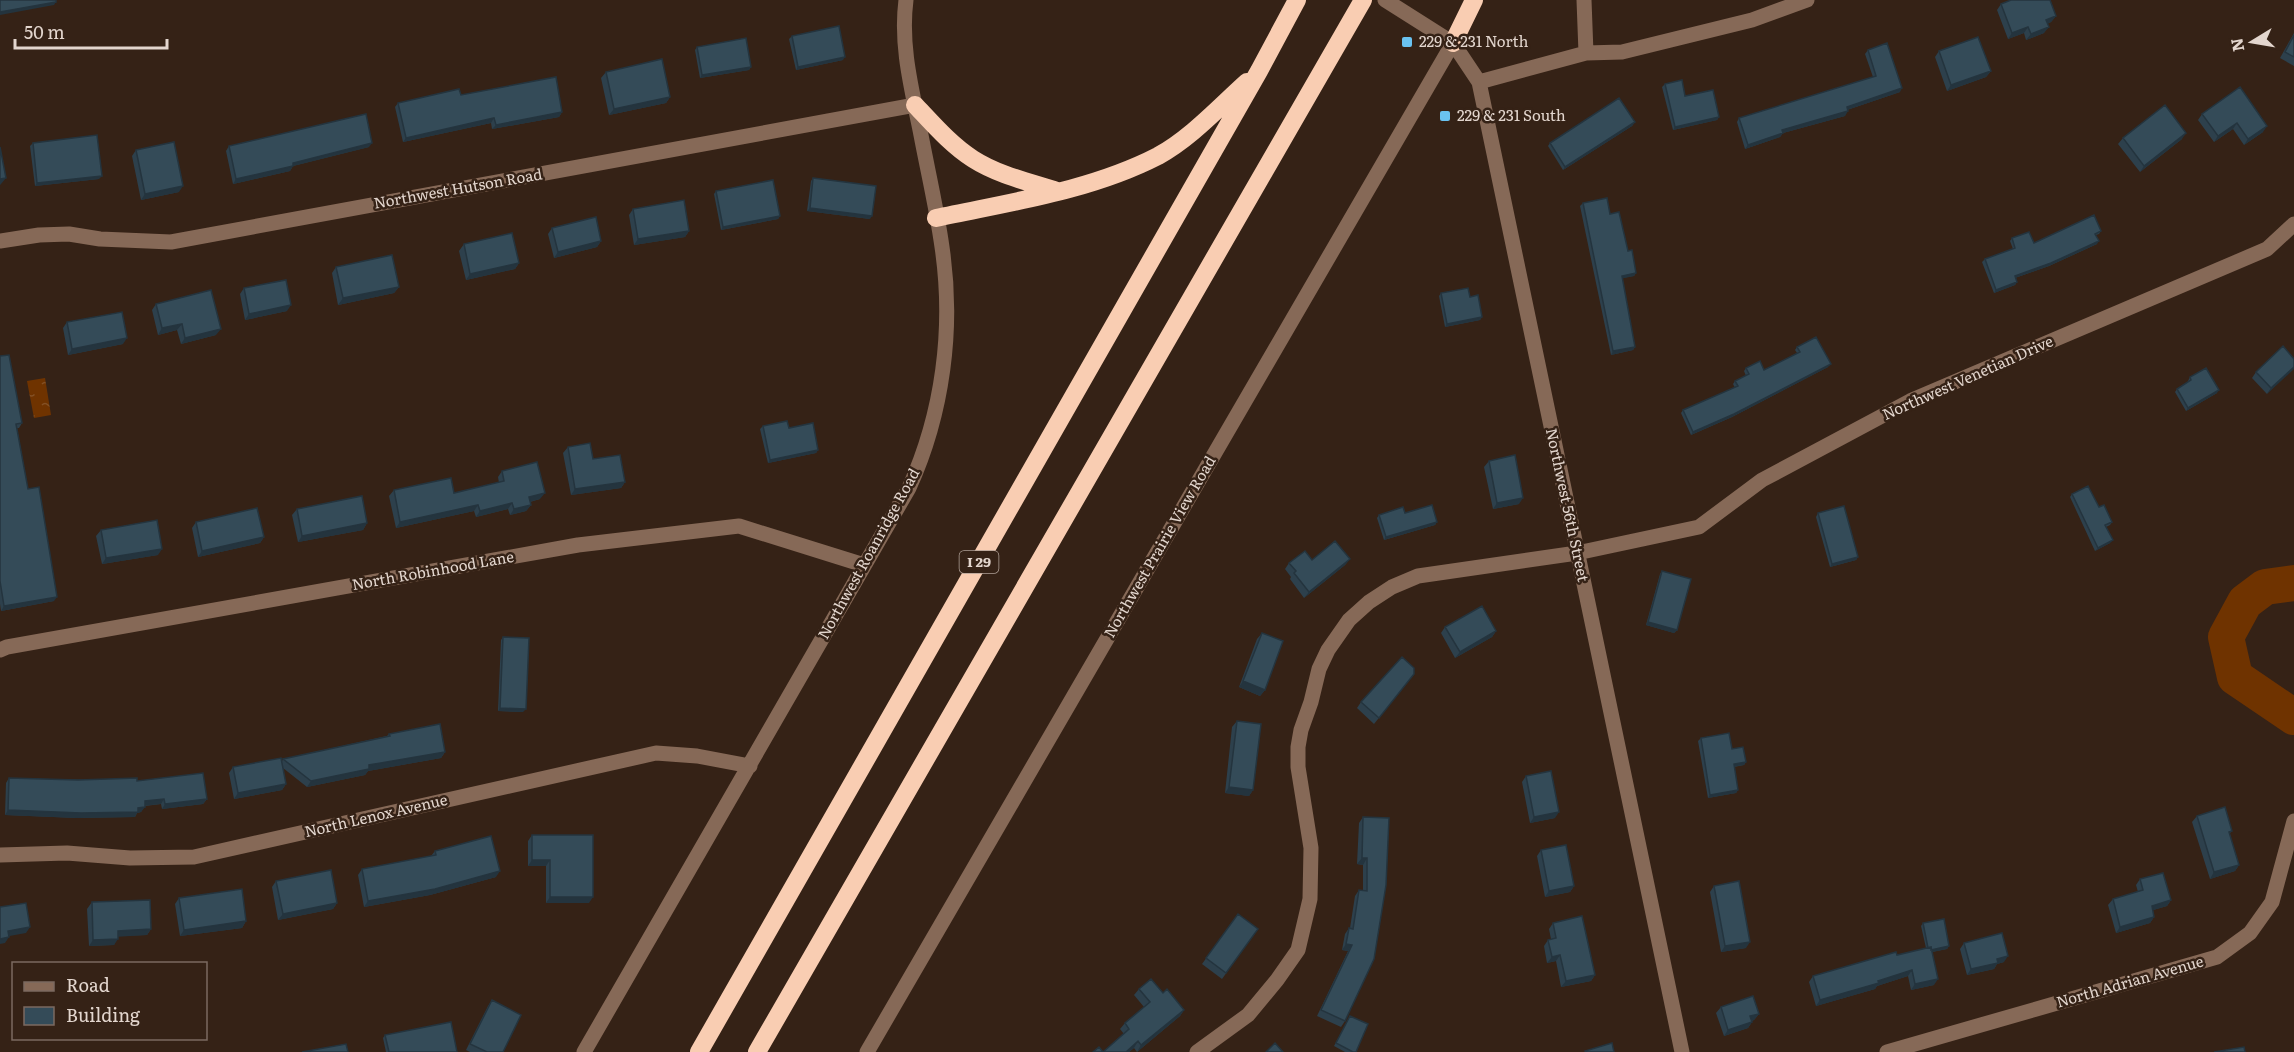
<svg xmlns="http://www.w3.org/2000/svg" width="2294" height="1052" viewBox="0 0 2294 1052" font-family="Literata,serif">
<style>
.water{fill:url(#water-ripples)}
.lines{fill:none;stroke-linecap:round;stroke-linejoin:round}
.river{stroke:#6f3300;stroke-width:36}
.minor{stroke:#866957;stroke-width:15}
.highway{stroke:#f9cdb2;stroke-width:18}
.wall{fill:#2d404c}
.shaded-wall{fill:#24343e}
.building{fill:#344b58;stroke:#24343e;stroke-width:1.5}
.poi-dot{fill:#6ac3f1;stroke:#352216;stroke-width:2}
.labels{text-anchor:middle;stroke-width:5;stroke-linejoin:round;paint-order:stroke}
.shield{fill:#352216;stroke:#afa097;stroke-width:1.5}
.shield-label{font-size:14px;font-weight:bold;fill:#e3d6ce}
.poi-label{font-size:15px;fill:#e3d6ce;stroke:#352216;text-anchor:start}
.street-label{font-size:15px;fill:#e3d6ce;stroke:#352216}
</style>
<defs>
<pattern id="water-ripples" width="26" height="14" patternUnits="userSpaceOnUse" patternTransform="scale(1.5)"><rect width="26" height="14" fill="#6f3300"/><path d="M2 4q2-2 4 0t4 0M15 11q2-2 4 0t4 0" fill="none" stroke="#835024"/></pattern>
</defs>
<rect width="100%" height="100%" fill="#352216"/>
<path class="water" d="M45,378L51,415L34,418L27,381Z"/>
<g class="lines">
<path class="river" d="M2294,583L2265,587L2245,602L2226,637L2235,677L2294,717"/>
<path class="minor" d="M1385,0L1453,43L1479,82L1682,1052
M1584,0L1586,53
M1479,82L1586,53L1622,52L1752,20L1807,0
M0,241L39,235L69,234L100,239L171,242L915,105
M0,650L7,647L578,545L739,526L864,565
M0,855L67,853L130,858L194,857L656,753L697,756L750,766
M584,1052L909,488C943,413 954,328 942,247C937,210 928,172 921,135C912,90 900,46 906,0
M867,1052L1453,43
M1197,1052L1248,1015L1277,980L1298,950L1310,899L1311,848L1298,767V747L1301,730L1311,702L1319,669L1328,650L1349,620L1369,602L1392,587L1418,576L1577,553L1699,527L1762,480L1910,401L2267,249L2294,224
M1887,1052L2217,957L2250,933L2272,902L2294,821"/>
<path class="highway" d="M1453,43L1474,0
M915,105C933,124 951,145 973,159C998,175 1029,182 1057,191
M936,218C1010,202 1090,191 1158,156C1191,138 1219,107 1247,82
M699,1052L1259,71L1297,0
M757,1052L1363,0"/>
</g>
<path class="wall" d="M2001,4L2056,16L2051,22L2047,24L2044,33L2026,40L2024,33L2008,39L1997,10Z
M2294,33V66L2280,58Z
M792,36L843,60L796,70L789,39Z
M697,47L751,67L749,70L700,78L695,50Z
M1868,50L1900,92L1847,110L1845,116L1783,133L1780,137L1745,149L1737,122L1739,118L1873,77L1865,54Z
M1939,51L1991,71L1986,77L1947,91L1935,57Z
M606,72L670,97L666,103L609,115L601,78Z
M1665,84L1685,96L1719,117L1717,120L1673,130L1662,87Z
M2240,87L2263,132L2244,145L2233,129L2214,142L2198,120L2202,114Z
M461,95L562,112L559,117L492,129L491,123L403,142L395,107L398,103Z
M1635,122L1632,126L1563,170L1548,146L1550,143Z
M2123,138L2182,139L2140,172L2118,144Z
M33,143L99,179L35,186L30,146Z
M229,146L369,147L293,166L290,171L233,184L226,151Z
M136,150L179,192L141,200L132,156Z
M813,178L870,219L807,211L811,181Z
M716,191L780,216L778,219L721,230L714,194Z
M1583,203L1610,214L1628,251L1636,273L1634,276L1622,278L1635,347L1633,350L1611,355L1580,206Z
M633,209L689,231L685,237L634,245L629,215Z
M552,228L601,241L597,247L554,258L548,234Z
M2101,231L2099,234L2096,235L2097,244L2049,266L2015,278L2017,282L2015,285L1994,293L1982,262L1985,259L2013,249L2010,241L2012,238L2034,243Z
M464,244L519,263L515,269L466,280L459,251Z
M336,267L399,287L394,293L338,305L332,273Z
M244,288L287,311L245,320L240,294Z
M1441,293L1470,297L1482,317L1480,320L1445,327L1439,296Z
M156,304L216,335L181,344L177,330L158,335L152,310Z
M67,322L123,344L68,355L63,328Z
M1797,347L1828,367L1732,417L1691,435L1681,413L1683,410L1735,388L1733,384L1735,381L1746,376L1744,371L1746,368L1764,370L1797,353L1795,350Z
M0,356L22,423L19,428H17L28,489L54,601L1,611L0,604Z
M2294,359L2267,394L2252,378L2256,372Z
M2190,377L2217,393L2186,411L2175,392L2177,389L2188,382V381Z
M763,426L818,450L816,453L768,463L760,429Z
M568,447L593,459L625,482L621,488L571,495L563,453Z
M1489,461L1519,504L1493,509L1484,467Z
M502,471L540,499L530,502L531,505L526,511L510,515L508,509L476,517L474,511L396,528L389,496L394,490L454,493L499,483L498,477Z
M2072,494L2099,507L2112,522L2110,525L2106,527L2110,543L2095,551L2070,497Z
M297,509L367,523L363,530L298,542L292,515Z
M1405,513L1437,522L1435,525L1384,540L1377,518L1379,515Z
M1818,513L1858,557L1856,560L1830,567L1816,517Z
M196,522L264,537L260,543L198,557L192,528Z
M101,530L158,555L102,564L96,536Z
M1350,559L1345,565L1304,598L1290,579L1291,577L1285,569L1289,563L1312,560Z
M1662,571L1677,630L1674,633L1646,625L1660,574Z
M1445,627L1496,631L1492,637L1455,658L1441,633Z
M1262,633L1265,690L1260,696L1239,687L1257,639Z
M503,637L523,712L498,711L501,640Z
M1414,674L1374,724L1357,708L1361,702Z
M1237,721L1253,790L1249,796L1225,793L1232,727Z
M389,734L445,752L441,758L368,771L365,775L307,787L283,768L286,784L282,790L234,799L229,773L233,767L282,761L283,759L387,736Z
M1701,738L1732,749L1746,762L1744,765L1734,767L1738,790L1736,793L1708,798L1698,741Z
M1526,776L1555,818L1530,823L1522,782Z
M9,778L137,781L207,799L203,804L162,809L161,804L145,806L141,812L137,813L135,817L77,818L5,815L6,783Z
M2197,816L2232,831L2229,834L2239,865L2235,871L2210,879L2192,822Z
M1363,817L1389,818L1345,1021L1341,1027L1317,1016L1348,951L1342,950L1345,934L1349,928H1350L1355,896L1359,890L1363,891V865L1357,864L1359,823Z
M532,835L589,903H546V866H528V841Z
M1541,850L1574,886L1570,892L1545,897L1537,856Z
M435,851L496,877L430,895L364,907L358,875L362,869L431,856Z
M2140,879L2171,900L2167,906L2153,910L2154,917L2150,923L2116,933L2108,905L2113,899L2138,892L2136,885Z
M276,881L337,903L333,909L278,920L272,887Z
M1714,886L1746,948L1721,952L1710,892Z
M179,898L246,921L242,928L180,936L175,904Z
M92,902L151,929L147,935L118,936L114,945L89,946L87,909Z
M1238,914L1258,929L1222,979L1202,964Z
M1553,923L1595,975L1591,981L1561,987L1556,961L1547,963L1544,946L1548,940L1551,939L1549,929Z
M1923,923L1949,946L1947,949L1932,952L1934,985L1911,990L1908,976L1877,986L1875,989L1816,1006L1809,982L1813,976L1926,948L1921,926Z
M1964,943L2004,962L1997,964L1994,969L1967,975L1960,949Z
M1139,989L1163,993L1184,1010L1180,1016L1137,1052L1134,1048L1129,1052H1093H1103L1124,1034L1120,1029L1125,1023L1144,1007L1134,995Z
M492,1000L503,1052H470L466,1050L488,1006Z
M1721,1007L1759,1014L1754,1020L1752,1021V1022L1748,1028L1724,1036L1716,1013Z
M1350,1016L1356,1052H1345L1334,1046Z
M385,1035L457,1052H386L383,1038Z"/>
<path class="shaded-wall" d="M56,2L54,5L0,15V12Z
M2056,16L2051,22L2042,26L2046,20Z
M2028,27L2024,33L2008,39L2012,33Z
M2049,27L2044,33L2026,40L2031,34Z
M845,57L843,60L796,70L798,67Z
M751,67L749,70L700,78L702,75Z
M1991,71L1986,77L1947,91L1951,85Z
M1902,88L1900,92L1844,111L1847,107Z
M670,97L666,103L609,115L614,109Z
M1848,111L1845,116L1783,133L1780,137L1745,149L1748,145L1782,130Z
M562,112L559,117L492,129L496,125Z
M1719,117L1717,120L1673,130L1675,127Z
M494,118L491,123L403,142L406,138Z
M1635,122L1632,126L1563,170L1565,167Z
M2237,123L2233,129L2214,142L2218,136Z
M2267,126L2263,132L2244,145L2248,139Z
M2186,133L2182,139L2140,172L2144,166Z
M372,143L369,147L293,166L290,171L233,184L236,179L293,163Z
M102,176L99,179L35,186L37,183Z
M6,178L1,184L0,185V179Z
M183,186L179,192L141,200L145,194Z
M810,208L872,216L870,219L807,211Z
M780,216L778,219L721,230L723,227Z
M689,231L685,237L634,245L638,239Z
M601,241L597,247L554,258L558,252Z
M2099,241L2097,244L2049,266L2012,279L2015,276Z
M519,263L515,269L466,280L470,274Z
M1636,273L1634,276L1620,279L1622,276Z
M2017,282L2015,285L1994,293L1996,290Z
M399,287L394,293L338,305L343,298Z
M291,305L287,311L245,320L249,314Z
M1482,317L1480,320L1445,327L1447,324Z
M182,324L177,330L158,335L162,328Z
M221,329L216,335L181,344L185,338Z
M127,338L123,344L68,355L72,349Z
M1635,347L1633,350L1611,355L1613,351Z
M1831,364L1828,367L1732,417L1691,435L1693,432Z
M2294,367V369L2267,394L2271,388Z
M2219,390L2217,393L2186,411L2188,408Z
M818,450L816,453L768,463L770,460Z
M625,482L621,488L571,495L575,489Z
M545,493L540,499L524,503L529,497Z
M1523,498L1519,504L1493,509L1497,503Z
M512,503L508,509L476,517L480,511Z
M478,505L474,511L396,528L400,522Z
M531,505L526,511L510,515L514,509Z
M1437,522L1435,525L1384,540L1386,537Z
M367,523L363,530L298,542L302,536Z
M264,537L260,543L198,557L202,551Z
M2113,540L2110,543L2095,551L2098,548Z
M162,549L158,555L102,564L106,558Z
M1858,557L1856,560L1830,567L1832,564Z
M1350,559L1345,565L1304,598L1309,592Z
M57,597L54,601L1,611L4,606Z
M1648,622L1677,630L1674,633L1646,625Z
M1496,631L1492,637L1455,658L1460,652Z
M1243,681L1265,690L1260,696L1239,687Z
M500,708L526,709L523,712L498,711Z
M445,752L441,758L368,771L365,775L307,787L311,781L369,765Z
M1746,762L1744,765L1731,767L1734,764Z
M286,784L282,790L234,799L238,793Z
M1229,787L1253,790L1249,796L1225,793Z
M1738,790L1736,793L1708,798L1710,795Z
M164,799L161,804L141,806L145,801Z
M207,799L203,804L162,809L165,804Z
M145,807L141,812L137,813L135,817L77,818L5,815L8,810L138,808Z
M1559,812L1555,818L1530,823L1534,817Z
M1362,858H1367L1363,865L1357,864Z
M532,860H550L546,866H528Z
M2239,865L2235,871L2210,879L2214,872Z
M500,871L496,877L430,895L364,907L368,901Z
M1574,886L1570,892L1545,897L1549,891Z
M550,897H593L589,903H546Z
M2171,900L2167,906L2147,912L2152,906Z
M337,903L333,909L278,920L283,914Z
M2154,917L2150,923L2116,933L2120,927Z
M246,921L242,928L180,936L184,930Z
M30,927L26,933L4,937L8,931Z
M151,929L147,935L114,937L118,931Z
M9,937L5,943L0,944V939Z
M118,939L114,945L89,946L93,940Z
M1750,942L1746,948L1721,952L1725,946Z
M1346,944L1352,945L1348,951L1342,950Z
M1949,946L1947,949L1927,953L1929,950Z
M1560,955L1556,961L1547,963L1552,957Z
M2008,956L2004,962L1997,964L1994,969L1967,975L1971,969L1997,959Z
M1912,970L1908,976L1877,986L1875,989L1816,1006L1820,1000Z
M1595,975L1591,981L1561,987L1566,981Z
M1938,979L1934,985L1911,990L1915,984Z
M1184,1010L1180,1016L1137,1052L1141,1045Z
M1759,1014L1754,1020L1746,1022L1750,1016Z
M1752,1022L1748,1028L1724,1036L1728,1030Z
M1138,1041L1134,1048L1129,1052H1126Z"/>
<path class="building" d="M0,0H56V2L0,12Z
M2011,0H2050L2056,16L2046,20L2049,27L2031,34L2028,27L2012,33L2001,4Z
M839,26L845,57L798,67L792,36Z
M2294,35V57L2285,52Z
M1978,37L1991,71L1951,85L1939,51Z
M746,38L751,67L702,75L697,47Z
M1887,43L1902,88L1847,107L1848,111L1782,130L1783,133L1748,145L1739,118L1876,76L1868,50Z
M662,59L670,97L614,109L606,72Z
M556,77L562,112L496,125L494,118L406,138L398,103L459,89L461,95Z
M1682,80L1685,96L1713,90L1719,117L1675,127L1665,84Z
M2240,87L2267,126L2248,139L2237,123L2218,136L2202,114Z
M1619,98L1635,122L1565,167L1550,143Z
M2165,105L2186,133L2144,166L2123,138Z
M366,114L372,143L293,163V166L236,179L229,146Z
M97,135L102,176L37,183L33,143Z
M174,142L183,186L145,194L136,150Z
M0,147L6,178L0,179Z
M813,178L876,186L872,216L810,208Z
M773,180L780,216L723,227L716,191Z
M1607,198L1610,214L1619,212L1628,251L1632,250L1636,273L1622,276L1635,347L1613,351L1583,203Z
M684,200L689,231L638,239L633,209Z
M2094,215L2101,231L2095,234L2099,241L2051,263L2015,276L2017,282L1996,290L1985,259L2015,248L2012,238L2029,232L2034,243Z
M596,217L601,241L558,252L552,228Z
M512,233L519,263L470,274L464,244Z
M392,255L399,287L343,298L336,267Z
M286,280L291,305L249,314L244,288Z
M1468,288L1470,297L1478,295L1482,317L1447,324L1441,293Z
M211,290L221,329L185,338L182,324L162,328L156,304Z
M122,312L127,338L72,349L67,322Z
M1816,337L1831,364L1734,414L1693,432L1683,410L1738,386L1735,381L1749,374L1746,368L1760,361L1764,370L1800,352L1797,347Z
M2283,346L2294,359V367L2271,388L2256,372Z
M9,355L22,423L16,424L28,489L39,487L57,597L4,606L0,581V356Z
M2206,368L2219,390L2188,408L2177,389L2191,380L2190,377Z
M787,421L789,428L813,423L818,450L770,460L763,426Z
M590,443L593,459L620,455L625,482L575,489L568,447Z
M1515,455L1523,498L1497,503L1489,461Z
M537,462L545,493L529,497L531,505L514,509L512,503L480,511L478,505L400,522L394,490L451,478L454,493L504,481L502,471Z
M2088,486L2099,507L2104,505L2112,522L2105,525L2113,540L2098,548L2072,494Z
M362,496L367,523L302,536L297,509Z
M1432,505L1437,522L1386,537L1379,515L1403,507L1405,513Z
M1844,506L1858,557L1832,564L1818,513Z
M257,508L264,537L202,551L196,522Z
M157,520L162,549L106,558L101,530Z
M1335,541L1350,559L1309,592L1294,573L1296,571L1289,563L1305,551L1312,560Z
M1662,571L1691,579L1677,630L1648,622Z
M1482,606L1496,631L1460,652L1445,627Z
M1262,633L1283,641L1265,690L1243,681Z
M503,637L529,638L526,709L500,708Z
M1402,657L1414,668V674L1379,718L1361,702Z
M1237,721L1261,724L1253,790L1229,787Z
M440,724L445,752L369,765V769L311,781L283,759L390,736L389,734Z
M1729,733L1732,749L1743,747L1746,762L1734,764L1738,790L1710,795L1701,738Z
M281,758L286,784L238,793L233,767Z
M1551,771L1559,812L1534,817L1526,776Z
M203,773L207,799L165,804L164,799L145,801V807L138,808V812L81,813L8,810L9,778L78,780L137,778V781Z
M2225,807L2232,831L2229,832L2239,865L2214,872L2197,816Z
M1363,817L1389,818L1386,885L1374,959L1345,1021L1321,1010L1352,945L1346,944L1349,928L1353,929L1359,890L1367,891V858H1362Z
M532,835H593V897H550V860H532Z
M491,836L500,871L435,889L368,901L362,869L436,855L435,851Z
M1566,845L1574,886L1549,891L1541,850Z
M331,870L337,903L283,914L276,881Z
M2163,873L2171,900L2152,906L2154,917L2120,927L2113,899L2143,890L2140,879Z
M1739,881L1750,942L1725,946L1714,886Z
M242,889L246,921L184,930L179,898Z
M150,900L151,929L118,931V939L93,940L92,902Z
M26,903L30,927L8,931L9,937L0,939V907Z
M1238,914L1258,929L1226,973L1206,958Z
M1582,916L1595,975L1566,981L1560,955L1552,957L1548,940L1556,938L1553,923Z
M1944,919L1949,946L1931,950V947L1928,948L1923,923Z
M2002,933L2008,956L1997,959L1998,963L1971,969L1964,943Z
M1931,947L1938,979L1915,984L1912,970L1878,981L1879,983L1820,1000L1813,976L1896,952L1897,955Z
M1151,979L1163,993L1167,989L1184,1010L1141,1045L1138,1041L1126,1052H1093L1099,1047L1103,1052L1129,1029L1125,1023L1150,1002L1139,989Z
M1753,996L1759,1014L1750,1016L1752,1022L1728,1030L1721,1007Z
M492,1000L521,1015L503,1052H487L470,1044Z
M1350,1016L1368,1024L1356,1052H1353L1336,1043Z
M451,1022L457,1052H389L385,1035Z
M1275,1043L1283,1052H1266Z
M1612,1043L1614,1052H1586L1585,1051Z
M346,1044L348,1052H302Z
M2244,1047L2245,1052H2214Z"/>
<g class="poi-dot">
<rect x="1401" y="36" width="12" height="12" rx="3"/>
<rect x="1439" y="110" width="12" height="12" rx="3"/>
</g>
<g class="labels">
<rect class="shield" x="959.5" y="551" width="39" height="22" rx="4.5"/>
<g class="shield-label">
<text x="979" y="567">I 29</text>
</g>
<g class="poi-label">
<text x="1419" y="47">229 &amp; 231 North</text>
<text x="1457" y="121">229 &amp; 231 South</text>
</g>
<g class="street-label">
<text transform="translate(458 189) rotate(-10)" y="5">Northwest Hutson Road</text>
<text transform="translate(1968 378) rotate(-24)" y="5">Northwest Venetian Drive</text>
<text transform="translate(1567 505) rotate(78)" y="5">Northwest 56th Street</text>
<text transform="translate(1160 547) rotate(-60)" y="5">Northwest Prairie View Road</text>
<text transform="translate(869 554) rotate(-61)" y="5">Northwest Roanridge Road</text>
<text transform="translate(433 571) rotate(-10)" y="5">North Robinhood Lane</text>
<text transform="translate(376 816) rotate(-13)" y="5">North Lenox Avenue</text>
<text transform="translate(2130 982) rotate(-16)" y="5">North Adrian Avenue</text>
</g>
</g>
<rect x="12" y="962" width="195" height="78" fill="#352216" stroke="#7b6a60" stroke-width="1.5"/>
<rect x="24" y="982" width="30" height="9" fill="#866957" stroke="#7b6a60" stroke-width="1.5"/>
<text x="66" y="992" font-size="18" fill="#e3d6ce">Road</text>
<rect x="24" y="1007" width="30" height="18" fill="#344b58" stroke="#7b6a60" stroke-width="1.5"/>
<text x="66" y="1022" font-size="18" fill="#e3d6ce">Building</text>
<g transform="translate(2252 42) rotate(259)" stroke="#352216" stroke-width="4.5" paint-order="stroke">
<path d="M0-4.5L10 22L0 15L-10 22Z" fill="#e3d6ce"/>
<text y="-9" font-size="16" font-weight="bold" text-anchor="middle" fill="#e3d6ce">N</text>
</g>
<path d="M15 39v9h152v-9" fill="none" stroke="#e3d6ce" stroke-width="3"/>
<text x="24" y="39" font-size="18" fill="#e3d6ce" stroke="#352216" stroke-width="4.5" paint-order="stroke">50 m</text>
</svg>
